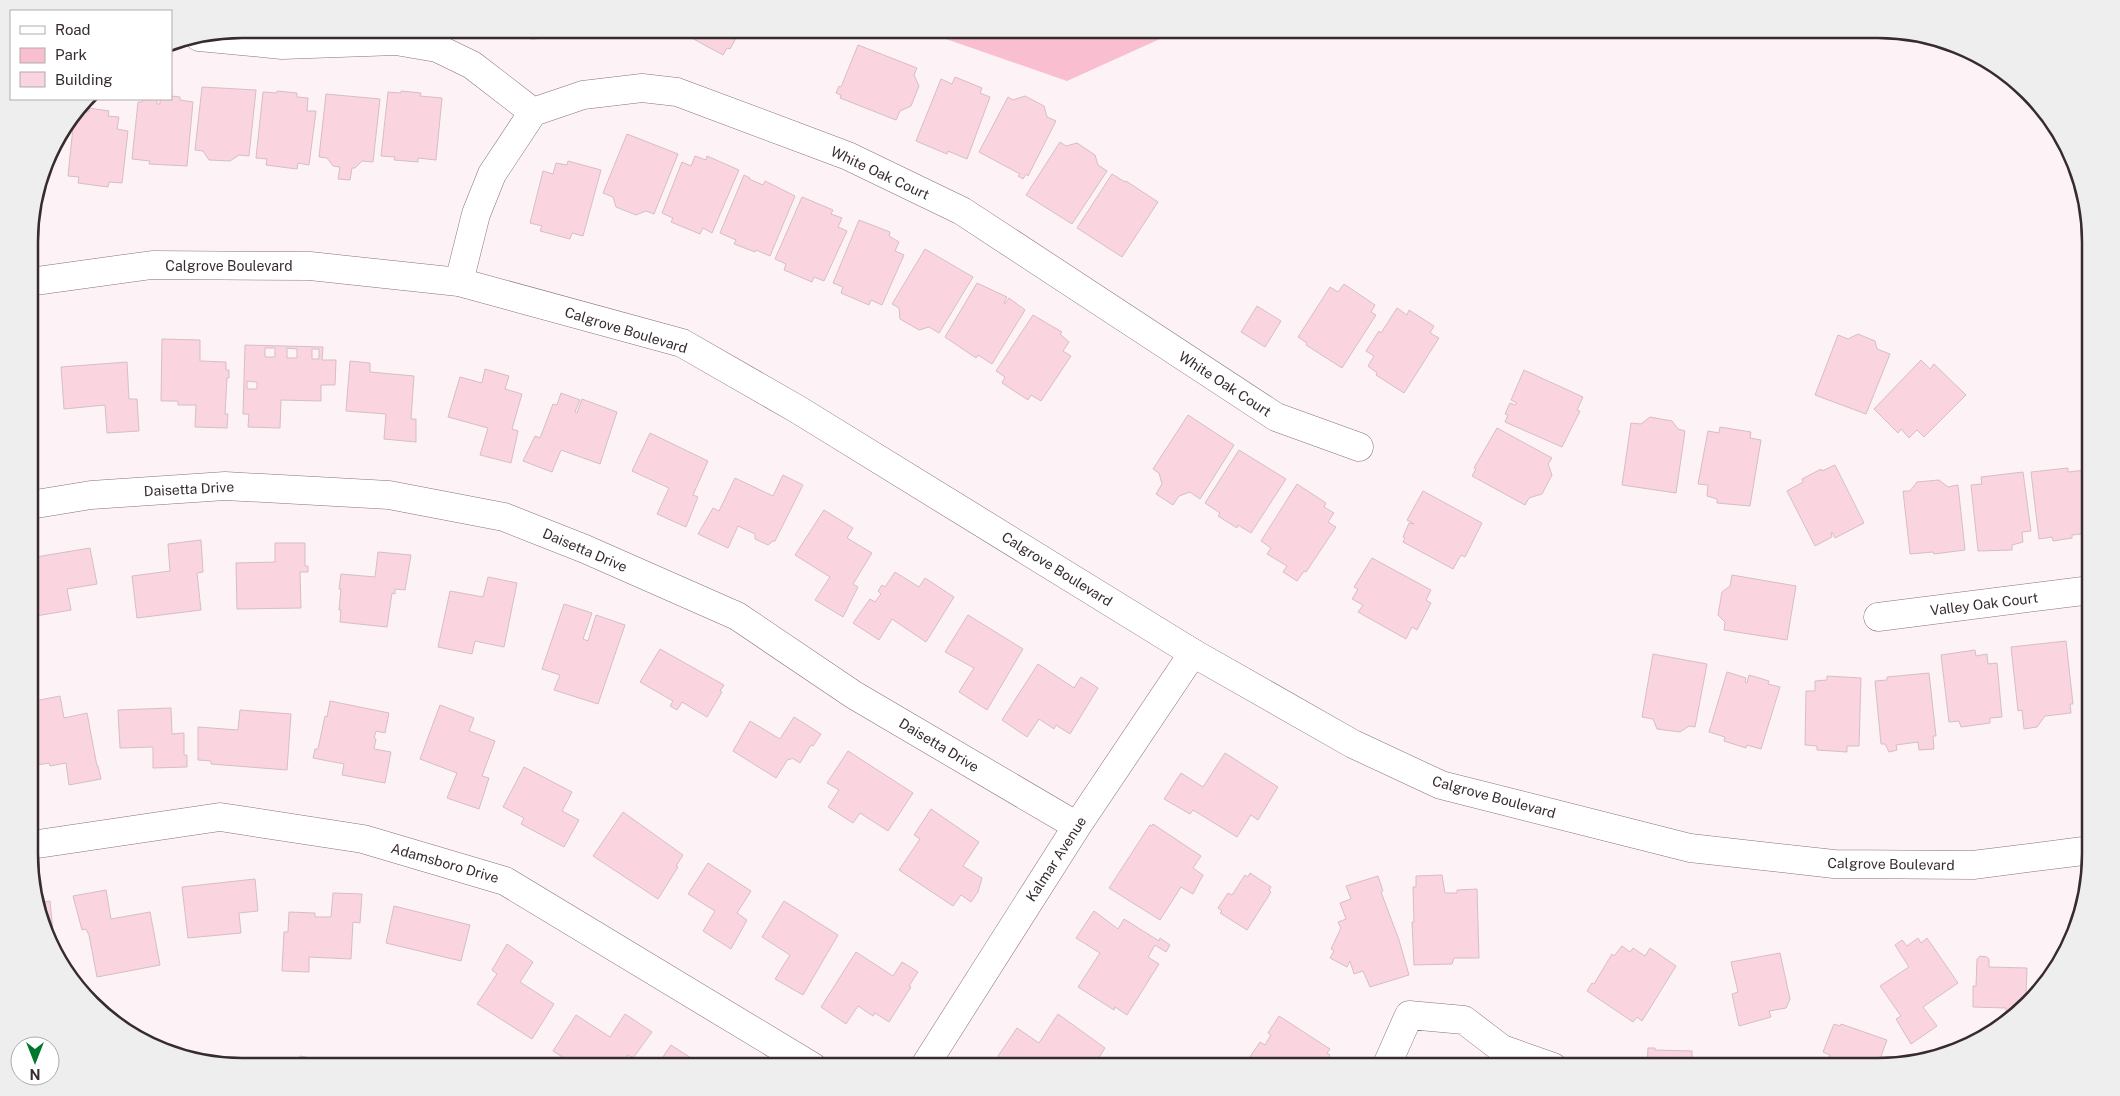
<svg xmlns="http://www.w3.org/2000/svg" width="2120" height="1096" viewBox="0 0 2120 1096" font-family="'Public Sans',sans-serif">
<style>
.green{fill:#fabed1}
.building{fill:#fad4df;stroke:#d7bec5;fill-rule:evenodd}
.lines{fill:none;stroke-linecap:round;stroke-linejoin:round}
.minor-casing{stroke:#897279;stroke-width:29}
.tertiary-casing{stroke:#897279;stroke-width:29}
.minor{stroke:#fff;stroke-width:28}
.tertiary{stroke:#fff;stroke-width:28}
.labels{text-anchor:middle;stroke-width:4;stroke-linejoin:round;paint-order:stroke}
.street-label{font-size:14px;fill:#362c2f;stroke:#fff}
.rim{fill:none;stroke:#362c2f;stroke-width:2.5}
</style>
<rect width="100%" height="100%" fill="#fdf2f5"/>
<path class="green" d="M917,29H1182L1067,81Z"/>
<path class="building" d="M528,29H574L575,33L535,39H530Z
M583,29H628L592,37V33L584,35Z
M675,29H741L730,49L727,48L723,55Z
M858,45L917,68L914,75L919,86L911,106L900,111L896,120L840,98L841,95L836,93L839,86L841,87Z
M955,77L982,88L980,93L990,97L967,159L948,151L947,154L916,141L941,79L952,84Z
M202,87L256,90L249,156L239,155L230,161L209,160L203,151L195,150Z
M277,91L297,93V97L308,98L307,111H316L309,165L298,163L297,169L266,165L267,159L256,158L263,92L277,93Z
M401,91L421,93L420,96L442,98L436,160L418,158V162L394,160L395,157L381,156L388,92L401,93Z
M326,94L380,99L373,162L362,161L355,168H352L350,180L338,179L340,167L333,166L327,158L319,157Z
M171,96L180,97V100L193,102L187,166L149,164L150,161L132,159L138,102H142L143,99H157V104H160V99H171Z
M1025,96L1044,106L1047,117L1056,121L1028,176L1026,174L1023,179L1018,176L1020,174L979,152L1008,97L1013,100Z
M89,108L109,111L108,116L119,117L117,129L128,131L122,183L109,182L108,187L78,183L79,177L68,176L74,117L79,111L89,112Z
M627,134L678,154L654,214L646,211L636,215L616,207L613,197L603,193Z
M1060,142L1066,146L1077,143L1095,155L1098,165L1107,171L1072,224L1026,195Z
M695,156L706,160L707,156L739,170L712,233L703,228L700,234L671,222L673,218L662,213L682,162L691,166Z
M568,161L601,170L583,236L572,233L570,239L540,231L542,226L530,223L543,171L553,174L556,163L567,165Z
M1112,174L1125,182L1126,181L1158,202L1122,257L1077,228Z
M744,175L750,178L749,179L763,185L765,181L795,196L770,256L756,250L755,252L734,244L736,240L720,233Z
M802,197L833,210L831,214L842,218L838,227L847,231L824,281L814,277L812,282L784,270L786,264L775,259Z
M859,220L890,232L889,236L899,242L895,251L904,255L882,305L871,300L869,305L841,293L843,287L833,283Z
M925,249L973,277L939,333L929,327L919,330L900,319L899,308L892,304Z
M977,283L1007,297L1004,303L1005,304L1009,298L1025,310L992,364L978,355L976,358L945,337Z
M1344,284L1375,305L1371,312L1376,315L1342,368L1306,345L1307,343L1298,337L1330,287L1338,292Z
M1257,306L1281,321L1265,347L1241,332Z
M1397,308L1407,315L1409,310L1434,326L1430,333L1439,338L1404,393L1376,375L1377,373L1368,366L1374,356L1366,351L1379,331L1381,333Z
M1033,315L1062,332L1060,334L1069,342L1063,351L1071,356L1041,401L1031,395L1028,400L1002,383L1005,377L996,371Z
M1858,334L1875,341L1877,349L1890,354L1866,414L1815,395L1838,335L1848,339Z
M162,339L200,340V361L226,362V370H229V378H227L225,414H228L227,428L195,427L196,405H178V401H161Z
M245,345L323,347L322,360H336L335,385H321V401L281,400L280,428L248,427L249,414H243ZM265,348H275V357H265ZM287,348L297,349V358H287ZM312,349H319V359H312ZM247,381L257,382V389H247Z
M1921,360L1930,369L1934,364L1966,395L1924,437L1917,430L1909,438L1901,429L1898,433L1874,409Z
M350,361L370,363V372L414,376L411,419H416V442L384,439L386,414L346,411Z
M127,362L129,399H137L139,431L107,433L105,405L64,409L61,367Z
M485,369L509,376L505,389L522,394L512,429L518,431L511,463L480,455L488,428L448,417L460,377L482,383Z
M1524,370L1583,397L1577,410L1580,411L1562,447L1505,422L1508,415L1505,414L1510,403L1515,405L1517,403L1511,400Z
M30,376L37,419L30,421Z
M561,393L580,400L575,412L577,413L582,399L617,412L600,464L561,450L552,472L523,461L535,436L540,438L553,404L557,405Z
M1188,415L1234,445L1200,499L1190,492L1179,496L1173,505L1156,494L1162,484L1159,473L1153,469Z
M1650,417L1672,421L1678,429L1685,431L1676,493L1622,485L1631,423L1641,424Z
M1720,427L1751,432L1750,438L1761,440L1750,506L1717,503V499L1707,496L1708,485L1698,484L1708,431L1719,433Z
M1497,428L1552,458L1548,464L1552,475L1542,494L1529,498L1525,505L1472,476L1476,469L1474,468Z
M650,433L708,461L693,495L698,497L686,527L657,514L669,488L632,471Z
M1239,450L1286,479L1251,533L1238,525L1237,528L1218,516L1220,513L1205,503Z
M1835,465L1864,523L1835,538L1832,532L1831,533L1832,537L1815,546L1787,491L1803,482L1802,479L1821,469L1822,471Z
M2068,468V472L2086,470L2090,508V533L2072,535V538L2053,541L2052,537L2039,539L2031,472Z
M2023,472L2031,531L2022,532L2023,542L2012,545V550L1978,551L1971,485L1982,484L1981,477Z
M783,475L803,485L775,541H773L768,545L755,539V534L738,526L728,548L698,534L713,508L719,511L735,478L773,496Z
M1939,480L1948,487L1958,485L1965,550L1934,554L1933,552L1910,554L1903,491H1910L1917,482Z
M1297,484L1326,503L1324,507L1334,513L1328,522L1336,527L1306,572L1304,571L1297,581L1283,572L1287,566L1267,554L1271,548L1261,541Z
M1423,491L1482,523L1465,557L1461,555L1453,569L1403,542L1405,538L1403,537L1409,523L1414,524L1407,520Z
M824,510L853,528L847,538L872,553L853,584L858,587L843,617L815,600L830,577L795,555Z
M201,540L203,572L197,573L201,610L137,618L132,576L170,571L168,544Z
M275,543H305V566H308V572H300L301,608L237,609L236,563L275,562Z
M90,548L97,584L67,589L71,610L30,617V558Z
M378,552L411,555L405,590L395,589V594L392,593L387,627L340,622L341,610H339L341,589H339L341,574L375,577Z
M1372,558L1431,590L1426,600L1431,603L1417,630L1412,627L1406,639L1358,612L1363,605L1352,599L1358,589L1354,587Z
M895,572L919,587L925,578L954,597L926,642L892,619L879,640L853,623L870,599L875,602L881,594L878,591L882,585L885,587Z
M1732,575L1796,586L1787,640L1724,630L1725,622L1718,615L1722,592L1730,586Z
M488,577L517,583L504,647L475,641L472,654L438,647L450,591L483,597Z
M564,604L592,613L583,639L588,641L596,615L625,625L598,704L554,690L560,675L542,669Z
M968,615L1023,649L987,710L959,692L974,668L945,652Z
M2066,641L2073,704H2070L2071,713L2045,716L2037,727L2024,729L2022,710L2018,711L2011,647Z
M660,649L724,685L720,691L722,692L707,717L682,702L677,710L670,706L673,701L640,682Z
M1975,650L1976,656L1987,654L1988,664L1997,663L2002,717L1990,718V723L1961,727L1959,721L1949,722L1941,655Z
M1653,654L1707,664L1695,727L1689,726L1680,732L1657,729L1653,719L1642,717Z
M2082,654H2091V718H2089Z
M1038,664L1074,688L1081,677L1098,688L1070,734L1056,725L1054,729L1039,719L1027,737L1002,720Z
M1727,672L1746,678L1745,682L1747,683L1749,675L1769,681L1768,684L1780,687L1761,749L1747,745L1746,748L1724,741L1725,737L1709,732Z
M1929,673L1936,736H1933L1934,749L1919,750L1918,742L1896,745L1897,750L1889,752L1885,744H1881L1875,681L1887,680V677Z
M1827,676L1861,678L1859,746H1847V752L1817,750V746L1805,745L1806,691H1815V681L1827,680Z
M60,696L64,718L87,713L97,766H98L101,779L69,785L66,763L50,766L49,763L31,766L30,702Z
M330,701L389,713L385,733L376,731L374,738L376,739L374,749L391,752L385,783L342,775L344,764L313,758L315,749H318L325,716L327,717Z
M440,705L474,718L469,731L495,741L482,776L489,778L479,809L447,798L457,773L420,759Z
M171,708L172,734L184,733V755H187V767L153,768V747L120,748L118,710Z
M240,710L291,714L287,770L211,764V761L198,760V727L238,730Z
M794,717L821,734L813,746L811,745L800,763L792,758L790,760L788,759L776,778L733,751L750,721L780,739Z
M848,751L913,793L888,831L860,813L853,823L828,807L839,790L827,783Z
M1225,753L1278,787L1258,820L1251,815L1237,837L1193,810L1190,814L1164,799L1181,773L1203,787Z
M524,767L572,792L562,811L579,820L564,847L521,824L524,818L503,807Z
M931,809L979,842L963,866L982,878L978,892L971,902L961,895L953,906L899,870L920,839L914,835Z
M623,812L683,855L676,866L678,867L658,899L593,856Z
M1153,824L1201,856L1193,868L1203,875L1193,894L1181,887L1160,920L1109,888L1150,825L1152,826Z
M708,863L751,891L737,913L747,920L731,949L703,931L715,911L688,894Z
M1250,873L1271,887L1269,890L1271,892L1247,930L1220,913L1222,911L1218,908L1228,893L1232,895L1245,875L1248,877Z
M1442,875L1445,893H1457V890L1477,889L1479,958H1454L1452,964L1414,965L1412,922H1414L1413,887H1416V876Z
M1378,876L1383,891L1381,892L1399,940L1409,975L1370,987L1363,971L1354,974L1350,961L1347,967L1330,958L1334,951L1331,949L1341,928L1338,922L1346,919L1340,903L1351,899L1346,886Z
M255,879L258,911L239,913L241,933L188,938L182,887Z
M106,890L111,919L150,912L160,965L97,977L89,935L86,929L82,930L73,896Z
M333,893L362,894L360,923L353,922L351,959L309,957V972L282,971L284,932H288L289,912L315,913V917H331Z
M50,901L53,931H49L38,903Z
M784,901L838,935L803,995L775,979L790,955L762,937Z
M394,906L470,925L461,961L386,943Z
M1094,911L1118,929L1124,919L1159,941L1160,938L1170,945L1166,952L1155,945L1148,957L1159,964L1127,1015L1115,1007L1114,1010L1078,987L1100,953L1076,938Z
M1918,938L1921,943L1927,938L1958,983L1923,1007L1937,1026L1911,1044L1896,1019L1901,1016L1880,986L1909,967L1895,945L1902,940L1907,946Z
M507,944L533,962L520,982L554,1004L532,1039L477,1004L497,974L492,970Z
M1622,946L1630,952L1633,948L1645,956L1650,948L1676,966L1642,1021L1637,1017L1633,1022L1587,991L1592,983L1594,984L1612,954L1614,956Z
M856,952L893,976L902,962L918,972L909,986L911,987L889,1022L875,1013L873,1016L858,1006L846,1024L821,1007Z
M1780,953L1790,999L1786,1008L1769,1011L1771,1017L1739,1026L1732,994L1738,992L1731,962Z
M1980,956L1987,957L1989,959V967L2027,968L2026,994H2038L2006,1023V1008L1973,1007V986H1976L1977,959Z
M625,1014L652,1032L633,1058L628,1055L620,1067H578L553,1051L576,1015L610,1037Z
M1058,1014L1105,1048L1093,1067H1039L1035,1064L1034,1067H1020L1012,1062L1011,1064L998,1056L1017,1028L1039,1043Z
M1279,1016L1330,1049L1327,1053L1330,1055L1324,1065L1320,1062L1317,1067H1243L1260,1042L1265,1045L1271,1035L1268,1033Z
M1834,1024L1840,1026L1841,1024L1887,1040L1880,1059L1886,1061L1884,1067H1850V1065L1829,1057L1830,1055L1823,1052Z
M671,1045L705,1067H656Z
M1648,1048H1655V1050L1692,1051V1067H1647Z
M300,1056L343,1064L351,1067H298Z
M268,1058V1067H242L210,1060Z"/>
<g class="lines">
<g class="minor-casing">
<path id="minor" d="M199,37L282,45L396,41L437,48L472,65L533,112
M459,282L476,214L492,174L533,112L583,95L642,88L677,92L848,156L962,211L1276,417L1359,447
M30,505L91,495L225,486L389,495L504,517L585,549L737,616L854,695L1077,826
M1878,617L2091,590
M31,845L220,817L363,839L505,881L813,1067
M924,1067L1077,826L1193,653
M1386,1067L1409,1015L1464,1020L1502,1049L1553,1067"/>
</g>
<g class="tertiary-casing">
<path id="tertiary" d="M29,282L152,265L310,266L459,282L682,343L797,409L1193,653L1353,744L1441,785L1690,848L1834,864L1973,865L2091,850"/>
</g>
<use href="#minor" class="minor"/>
<use href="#tertiary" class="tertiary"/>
</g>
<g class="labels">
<g class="street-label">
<text transform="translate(880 173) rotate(25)" y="5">White Oak Court</text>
<text x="229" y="271">Calgrove Boulevard</text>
<text transform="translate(626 330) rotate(17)" y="5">Calgrove Boulevard</text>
<text transform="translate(1225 384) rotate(33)" y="5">White Oak Court</text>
<text transform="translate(189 489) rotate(-3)" y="5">Daisetta Drive</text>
<text transform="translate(585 550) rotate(23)" y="5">Daisetta Drive</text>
<text transform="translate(1057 569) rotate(32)" y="5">Calgrove Boulevard</text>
<text transform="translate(1984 604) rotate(-7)" y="5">Valley Oak Court</text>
<text transform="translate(939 745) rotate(31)" y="5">Daisetta Drive</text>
<text transform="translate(1494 797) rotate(15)" y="5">Calgrove Boulevard</text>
<text transform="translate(1056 859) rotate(-57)" y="5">Kalmar Avenue</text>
<text transform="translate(445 863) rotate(16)" y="5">Adamsboro Drive</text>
<text transform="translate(1891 864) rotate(1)" y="5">Calgrove Boulevard</text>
</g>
</g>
<path d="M0 0H2120V1096H0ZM242 38H1878A204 204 0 0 1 2082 242V854A204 204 0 0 1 1878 1058H242A204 204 0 0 1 38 854V242A204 204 0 0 1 242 38Z" fill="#efeeee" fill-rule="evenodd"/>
<path class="rim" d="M242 38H1878A204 204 0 0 1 2082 242V854A204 204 0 0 1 1878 1058H242A204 204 0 0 1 38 854V242A204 204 0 0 1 242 38Z"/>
<rect x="10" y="10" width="162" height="90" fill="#ffffff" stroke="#afabac"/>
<rect x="20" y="26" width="25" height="8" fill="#ffffff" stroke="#afabac"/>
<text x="55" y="35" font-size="15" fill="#362c2f">Road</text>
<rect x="20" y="48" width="25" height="15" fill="#fabed1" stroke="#afabac"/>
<text x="55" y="60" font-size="15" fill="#362c2f">Park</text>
<rect x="20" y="72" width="25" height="15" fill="#fad4df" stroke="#afabac"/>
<text x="55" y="85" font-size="15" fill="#362c2f">Building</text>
<g transform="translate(35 1061) rotate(180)"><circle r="24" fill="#ffffff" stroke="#afabac"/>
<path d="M0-4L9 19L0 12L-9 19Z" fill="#00772c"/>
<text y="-8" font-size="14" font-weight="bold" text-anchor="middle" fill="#362c2f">N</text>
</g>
</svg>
